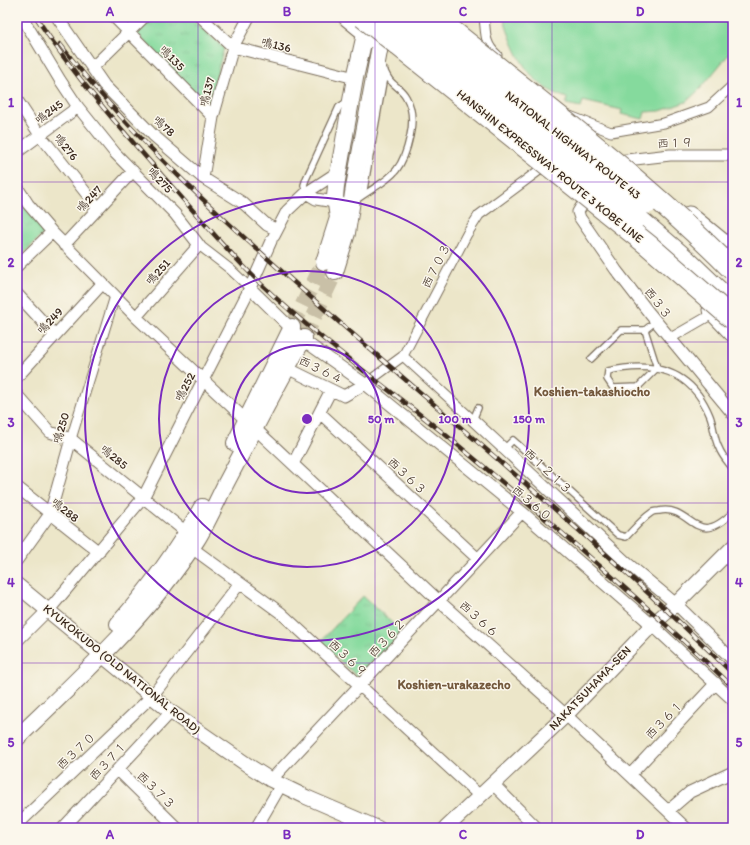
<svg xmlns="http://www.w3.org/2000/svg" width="750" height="845" viewBox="0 0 750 845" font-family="Itim,'Klee One',sans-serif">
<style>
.grass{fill:url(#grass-tufts);stroke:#60825e}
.pitch{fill:#85da9d;stroke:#60825e}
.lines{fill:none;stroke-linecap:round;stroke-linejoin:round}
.secondary-tunnel{stroke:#c9c0a7;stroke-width:16;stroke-dasharray:16 8;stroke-linecap:butt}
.service-casing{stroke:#796c5a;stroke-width:8}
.pedestrian-casing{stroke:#796c5a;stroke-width:11}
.minor-casing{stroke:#796c5a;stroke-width:13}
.tertiary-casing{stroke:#796c5a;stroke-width:16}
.secondary-casing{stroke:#796c5a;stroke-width:18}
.trunk-casing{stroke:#796c5a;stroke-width:21}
.service{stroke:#fff;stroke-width:5.5}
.pedestrian{stroke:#fff;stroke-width:9}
.minor{stroke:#fff;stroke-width:11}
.tertiary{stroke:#fff;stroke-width:14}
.secondary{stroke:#fff;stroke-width:16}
.trunk{stroke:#fff;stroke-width:19}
.rail-casing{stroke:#3b2a1e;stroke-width:4.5}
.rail{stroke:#fbf7ec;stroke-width:3;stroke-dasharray:9;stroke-linecap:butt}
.trunk-bridge-casing{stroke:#796c5a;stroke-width:21;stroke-linecap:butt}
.motorway-bridge-casing{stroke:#796c5a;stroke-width:23;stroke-linecap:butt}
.trunk-bridge{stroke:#fff;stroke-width:19}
.motorway-bridge{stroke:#fff;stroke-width:21}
.grid{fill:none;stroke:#7b2cbf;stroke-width:1;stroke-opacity:0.55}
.ring{fill:none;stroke:#7b2cbf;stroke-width:2}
.labels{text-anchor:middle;stroke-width:3;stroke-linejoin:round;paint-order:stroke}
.street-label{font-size:12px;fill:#3b2a1e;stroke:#fbf7ec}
.neighbourhood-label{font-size:13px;font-weight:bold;fill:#73583c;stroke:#fbf7ec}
.centre{fill:#7b2cbf;stroke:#fbf7ec;stroke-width:2}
.ring-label{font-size:12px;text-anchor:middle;font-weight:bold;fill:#7b2cbf;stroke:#fbf7ec;stroke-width:3;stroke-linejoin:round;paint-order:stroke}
.neatline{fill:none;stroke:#7b2cbf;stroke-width:1.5}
.grid-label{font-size:13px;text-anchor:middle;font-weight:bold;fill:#7b2cbf}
</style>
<defs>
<pattern id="grass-tufts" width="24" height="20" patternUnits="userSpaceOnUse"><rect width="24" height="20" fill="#85da9d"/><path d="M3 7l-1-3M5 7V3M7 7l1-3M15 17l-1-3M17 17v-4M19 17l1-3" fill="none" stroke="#74bb87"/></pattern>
</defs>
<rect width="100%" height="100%" fill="#fbf7ec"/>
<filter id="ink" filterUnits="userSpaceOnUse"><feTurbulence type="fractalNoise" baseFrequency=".025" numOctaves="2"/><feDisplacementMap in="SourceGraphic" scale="8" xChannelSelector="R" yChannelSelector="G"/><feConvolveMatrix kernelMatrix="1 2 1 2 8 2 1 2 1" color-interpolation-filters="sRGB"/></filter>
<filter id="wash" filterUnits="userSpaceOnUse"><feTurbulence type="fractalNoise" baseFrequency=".012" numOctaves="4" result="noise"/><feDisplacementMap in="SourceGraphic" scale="16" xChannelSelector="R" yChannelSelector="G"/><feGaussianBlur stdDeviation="0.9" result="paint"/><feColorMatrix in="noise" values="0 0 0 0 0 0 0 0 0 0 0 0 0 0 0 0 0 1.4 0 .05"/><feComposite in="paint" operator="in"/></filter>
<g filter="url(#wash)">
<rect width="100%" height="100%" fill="#ece6c9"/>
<path class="grass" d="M153,17H190L224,48L208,106L137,34Z
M17,196C23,207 42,225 43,234L17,260Z
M363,596L403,633L360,679L320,642Z"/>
<path class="pitch" d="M503,17H733V49L701,88L686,102L660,111L645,112L643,119L621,114L622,110L583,101L581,107L566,104L567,98C528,86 515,53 503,17Z"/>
</g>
<g filter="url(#ink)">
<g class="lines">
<path class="secondary-tunnel" d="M292,327L324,262
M304,338L335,272"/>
<g class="service-casing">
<path id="service" d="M306,193L304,185L306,179L339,107L348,101
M363,195L385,71
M355,201C386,178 401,179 410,136C413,123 413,109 406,97C402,89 394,86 389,79C386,75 384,68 380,63
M645,330L657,368
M591,359L621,330H645L656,321
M657,368L638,387L613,388L607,379L608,371C653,361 691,369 710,416C714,426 714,439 719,448C722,456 728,462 733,469
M473,420L478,408
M504,449L513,440L618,535L626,537C634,529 642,519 651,513C653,511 657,511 659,511C692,504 694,551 733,512"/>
</g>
<g class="pedestrian-casing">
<path id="pedestrian" d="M484,17C486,33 484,44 497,55
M570,116L611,132L664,123L709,107L733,85
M199,245L230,269L250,288
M669,339L714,313
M403,356L473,420
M365,384L403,356L467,234L479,215L541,169
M71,439L115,296"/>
</g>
<g class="minor-casing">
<path id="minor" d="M22,17L60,80L78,107L115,153L175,214L199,245L136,317
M57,17L104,85L153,135L203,178L243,203L267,225L277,230
M114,17L213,117
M201,17L233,47L355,78
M92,68L144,17
M17,100L40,135L98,208
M17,152L78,107
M618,161L670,155H733
M203,178L213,117L233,47L249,17
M17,187L28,204L52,232L136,317L439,601L566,715L686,828
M306,193L316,199L341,203
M584,202L578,212L580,218L616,270L650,314L733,414
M274,236L287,211L306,193L338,172
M64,245L133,171
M17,266L52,232
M250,288L303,340L365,384L522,512L652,625L733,700
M17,294L55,335
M287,368L344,396L365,384
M17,377L102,284
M17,395L50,432L71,439L192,537
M320,413L477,558
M473,420L627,563L676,604L733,660
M293,464L331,390
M17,487L99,552
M192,548L281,613L480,796
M17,560L50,514L71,439
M17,641L54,604L143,498L250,288L271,241
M118,770L177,828
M630,775L716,683
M271,780L522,512
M493,784L537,828
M668,811L690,792L733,772
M17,825L152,696L240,583
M63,828L171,712
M256,828L281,785"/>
</g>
<g class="tertiary-casing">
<path id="tertiary" d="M17,585L171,712L249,766L271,780L306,797L378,828
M446,828L566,715L652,625L676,604L733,547"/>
</g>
<g class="secondary-casing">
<path id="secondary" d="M324,262L338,218L335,197L336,186L355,78L368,21
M335,272L347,233L354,187L384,24
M235,443L292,327
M118,624C150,588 178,549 202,507
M17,738C81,676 147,617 196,541C207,524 216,503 225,485C251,436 276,386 304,338"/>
</g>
<g class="trunk-casing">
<path id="trunk" d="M348,17L375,39
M689,216L733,252
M638,218L688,261L733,304
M712,310L733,332"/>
</g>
<use href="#service" class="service"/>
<use href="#pedestrian" class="pedestrian"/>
<use href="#minor" class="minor"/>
<use href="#tertiary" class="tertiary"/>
<use href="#secondary" class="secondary"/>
<use href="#trunk" class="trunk"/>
<g class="rail-casing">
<path id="rail" d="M36,17C74,76 120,128 167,181C198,216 228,252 262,285C320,340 385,386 447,436C545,517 641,600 733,687
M60,44C133,140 225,221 314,300C454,424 600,542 733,674"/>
</g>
<use href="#rail" class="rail"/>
<g class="trunk-bridge-casing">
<path id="trunk-bridge" d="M387,17L638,218
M411,17L648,204"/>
</g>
<g class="motorway-bridge-casing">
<path id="motorway-bridge" d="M363,17L648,245L733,319
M435,17C536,99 641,177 733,270"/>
</g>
<use href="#trunk-bridge" class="trunk-bridge"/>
<use href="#motorway-bridge" class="motorway-bridge"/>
</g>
</g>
<path class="grid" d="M198,17V828M375,17V828M552,17V828M17,182H733M17,342H733M17,503H733M17,663H733"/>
<g class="ring">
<circle cx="307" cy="419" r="74"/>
<circle cx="307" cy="419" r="148"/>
<circle cx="307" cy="419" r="222"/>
</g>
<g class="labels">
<g class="street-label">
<text transform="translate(276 45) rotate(14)" y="4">鳴136</text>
<text transform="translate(172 58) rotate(45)" y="4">鳴135</text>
<text transform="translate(207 92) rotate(-75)" y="4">鳴137</text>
<text transform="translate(49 112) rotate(-37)" y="4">鳴245</text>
<text transform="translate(164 126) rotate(43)" y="4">鳴78</text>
<text transform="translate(675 143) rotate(-2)" y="4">西１９</text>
<text transform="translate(573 145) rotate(38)" y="4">NATIONAL HIGHWAY ROUTE 43</text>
<text transform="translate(66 147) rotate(51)" y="4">鳴276</text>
<text transform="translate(550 166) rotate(39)" y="4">HANSHIN EXPRESSWAY ROUTE 3 KOBE LINE</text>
<text transform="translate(160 180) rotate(46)" y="4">鳴275</text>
<text transform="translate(89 199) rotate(-47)" y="4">鳴247</text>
<text transform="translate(436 266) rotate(-63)" y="4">西７０３</text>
<text transform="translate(158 272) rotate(-49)" y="4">鳴251</text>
<text transform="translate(658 303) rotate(52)" y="4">西３３</text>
<text transform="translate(50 321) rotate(-47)" y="4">鳴249</text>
<text transform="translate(321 370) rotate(26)" y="4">西３６４</text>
<text transform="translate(185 387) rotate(-63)" y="4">鳴252</text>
<text transform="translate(61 428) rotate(-73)" y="4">鳴250</text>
<text transform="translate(114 457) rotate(39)" y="4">鳴285</text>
<text transform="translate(548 471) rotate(43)" y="4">西１２１３</text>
<text transform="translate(407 476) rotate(43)" y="4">西３６３</text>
<text transform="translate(532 503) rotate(40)" y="4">西３６０</text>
<text transform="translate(65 510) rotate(38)" y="4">鳴288</text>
<text transform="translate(479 619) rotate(42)" y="4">西３６６</text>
<text transform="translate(387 638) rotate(-47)" y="4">西３６２</text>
<text transform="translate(348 658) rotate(43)" y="4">西３６９</text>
<text transform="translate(122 669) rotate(39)" y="4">KYUKOKUDO (OLD NATIONAL ROAD)</text>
<text transform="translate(590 688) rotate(-46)" y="4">NAKATSUHAMA-SEN</text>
<text transform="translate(664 720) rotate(-46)" y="4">西３６１</text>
<text transform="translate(76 751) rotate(-43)" y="4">西３７０</text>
<text transform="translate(108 761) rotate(-47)" y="4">西３７１</text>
<text transform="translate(156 790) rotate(44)" y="4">西３７３</text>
</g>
<g class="neighbourhood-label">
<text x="592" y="396">Koshien-takashiocho</text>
<text x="454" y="689">Koshien-urakazecho</text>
</g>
</g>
<circle cx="307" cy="419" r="6" class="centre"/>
<g class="ring-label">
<text x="381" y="423">50 m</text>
<text x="455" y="423">100 m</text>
<text x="529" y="423">150 m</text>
</g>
<rect width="750" height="845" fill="none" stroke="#fbf7ec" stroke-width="44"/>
<rect x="22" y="22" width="706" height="801" class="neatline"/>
<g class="grid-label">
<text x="110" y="16">A</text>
<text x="287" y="16">B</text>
<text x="463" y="16">C</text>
<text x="640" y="16">D</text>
<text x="11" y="107">1</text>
<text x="739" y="107">1</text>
<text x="11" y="267">2</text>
<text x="739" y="267">2</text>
<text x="11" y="427">3</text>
<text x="739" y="427">3</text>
<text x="11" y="587">4</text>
<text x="739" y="587">4</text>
<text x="11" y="747">5</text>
<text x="739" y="747">5</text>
<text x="110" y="839">A</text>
<text x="287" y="839">B</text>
<text x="463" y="839">C</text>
<text x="640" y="839">D</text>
</g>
</svg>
